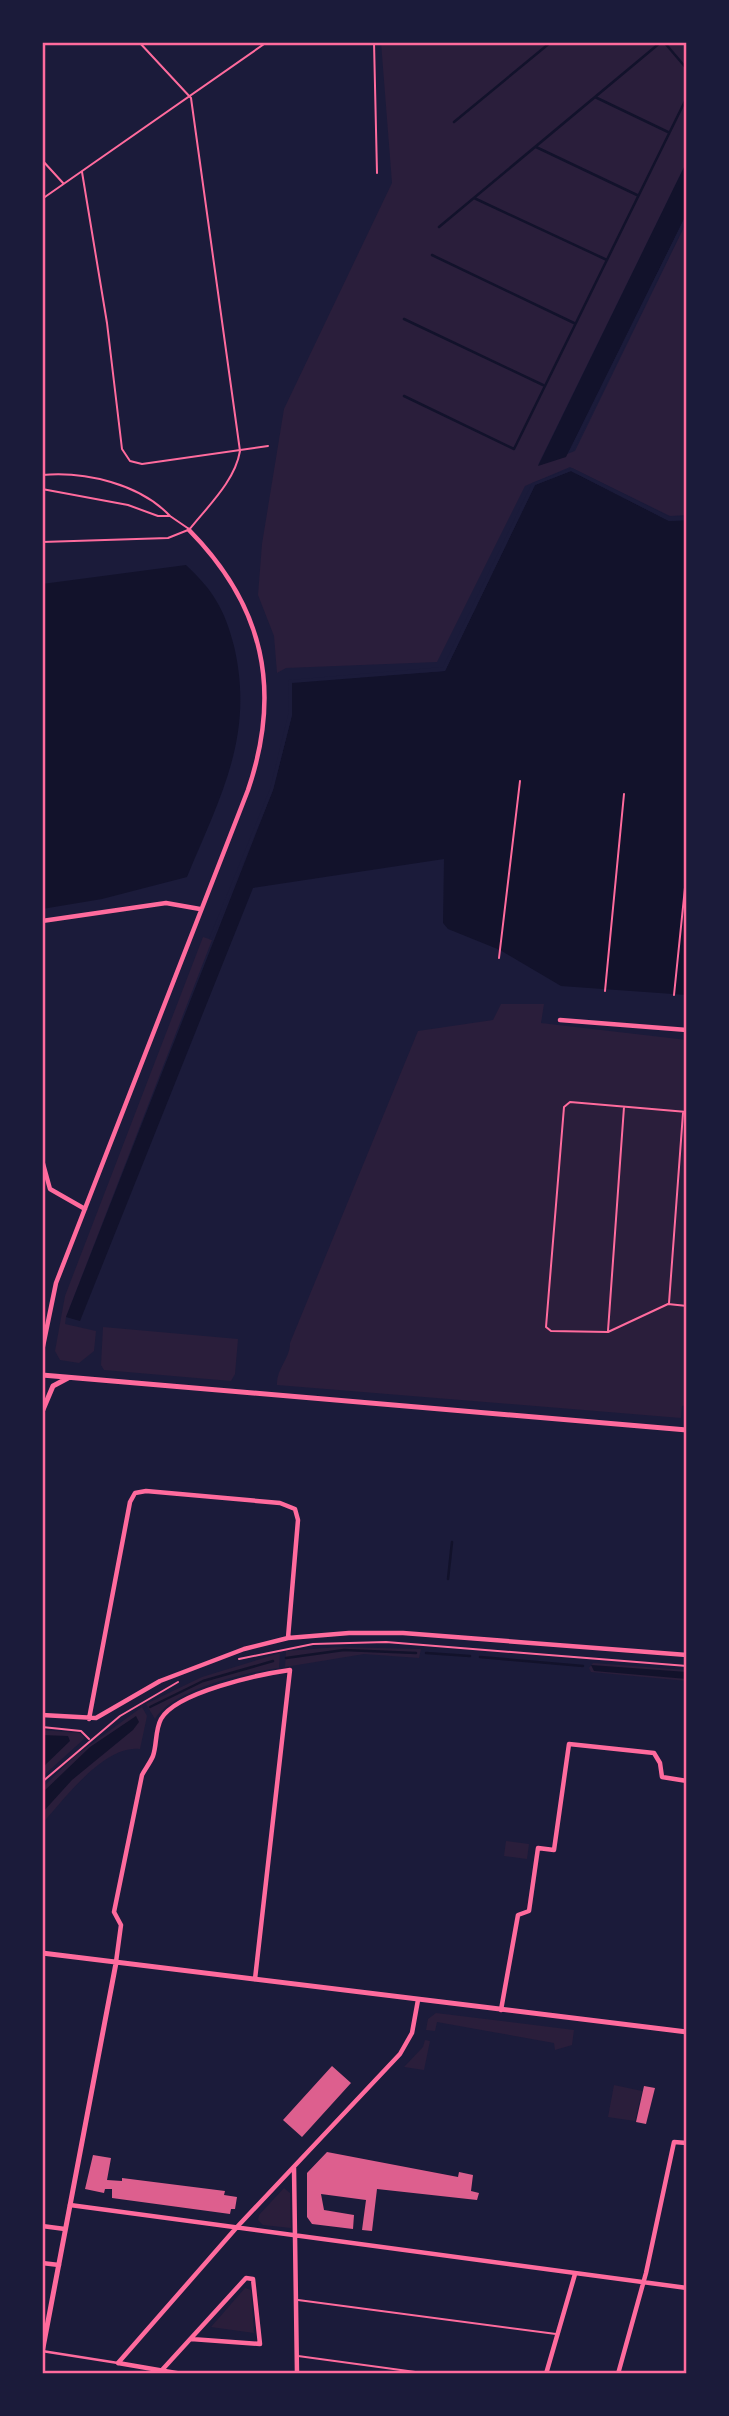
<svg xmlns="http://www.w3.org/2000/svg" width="729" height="2416" viewBox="0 0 729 2416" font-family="Georgia,serif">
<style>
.green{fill:#2a1e3b}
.water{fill:#12122b}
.pier{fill:#1b1b3a}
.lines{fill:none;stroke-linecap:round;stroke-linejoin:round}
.stream{stroke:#12122b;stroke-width:2.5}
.building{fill:#dd5f8e}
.path{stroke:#ff6b9d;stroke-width:2}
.service{stroke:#ff6b9d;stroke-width:2}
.pedestrian{stroke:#ff6b9d;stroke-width:2.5}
.minor{stroke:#ff6b9d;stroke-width:4.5}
.tertiary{stroke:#ff6b9d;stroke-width:5}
.neatline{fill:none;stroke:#ff6b9d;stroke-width:2.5}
</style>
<rect width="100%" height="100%" fill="#1b1b3a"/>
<path class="green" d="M381,42H687V161L538,465L575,451L687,221V515L670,516L570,467L525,486L437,662L286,668L277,673L274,636L258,595L262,544L284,409L392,183Z
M203,937L212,940L66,1317L65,1324L96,1331L94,1351L79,1363L60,1360L55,1351L65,1296Z
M501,1004H544L541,1023L687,1040V1405L682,1406L681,1418L277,1385C276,1369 291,1357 290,1343L418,1031L493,1020Z
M103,1327L238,1339L235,1374L231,1381L104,1370L101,1365Z
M338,1647L421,1649L419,1658L364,1654L285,1667L286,1651Z
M280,1653L279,1668C246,1672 172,1690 155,1719L146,1704L202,1677Z
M593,1663L687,1670V1681L591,1672L589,1668Z
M142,1707L147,1716L140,1749C105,1744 64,1799 42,1824V1788L75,1756Z
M42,1730L80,1733L85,1738L42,1777Z
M506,1841L529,1844L527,1859L504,1856Z
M436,2013L574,2030L572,2045L555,2050L554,2043L437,2022L435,2031L426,2030L428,2019Z
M425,2040L430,2041L424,2070L404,2067L423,2047Z
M614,2085L642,2091L635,2121L608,2117Z
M284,2188L290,2193L291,2228L263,2225L258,2220L259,2215Z
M245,2288L251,2290L254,2333L211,2327Z"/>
<path class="water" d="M687,161V213L566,457L538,466Z
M571,471L669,521L687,520V995L561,986L500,950L448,929L443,923L444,859L253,888L80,1321L66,1317L273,790L292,715V682L445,671L535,485Z
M186,565C213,590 225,610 234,646C255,736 220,797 187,877L102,899L42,909V584Z
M591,1665L687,1672V1679L594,1671Z
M136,1716L139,1722L133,1730L72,1780L42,1813V1793L90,1747Z
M42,1735L68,1736L70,1741L42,1768Z"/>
<path class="pier" d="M687,213V220L573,451L569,452Z
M572,468L670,517L687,516V520L669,521L571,471L535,485L445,671L292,683V715L273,790L212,940L209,939L270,789L288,715L289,680L443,667L532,483Z"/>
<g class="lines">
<path class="stream" d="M664,42L687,69
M595,97L668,132
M454,122L551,42
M536,147L637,195
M474,198L607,260
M439,227L661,42
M432,255L574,323
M404,319L543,385
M404,396L514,449L687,97
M448,1579L452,1542
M426,1653L470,1656
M480,1657L583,1666
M286,1658L344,1650L416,1653
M150,1707L203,1681L273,1661"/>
</g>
<path class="building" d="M332,2066L351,2083L302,2137L283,2120Z
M644,2086L655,2088L646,2124L636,2122Z
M327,2152L458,2177L459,2172L473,2175L471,2191L479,2193L477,2200L377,2189L372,2231L362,2230L366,2200L321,2194L324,2210L354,2215L353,2229L312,2224L307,2217V2173Z
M93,2155L111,2158L107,2180L122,2181V2178L225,2191L224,2195L237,2197L235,2209H231L230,2214L112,2198V2189H105L104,2193L85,2189Z"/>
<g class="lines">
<path class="path" d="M499,958L520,781
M605,991L624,794
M674,995L687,868
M239,1659L313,1644L386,1642L687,1666
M42,1727L81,1731L89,1739
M42,1782L120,1716L178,1682"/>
<path class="service" d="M139,42L191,98L240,451C235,481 208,506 189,530
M374,42L377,173
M42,160L63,183
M82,172L107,323L122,449L130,461L142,464L268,446
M42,199L267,42
M42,475C85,471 140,484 170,516
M42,489L128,505L158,516H170L189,529
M42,542L168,538L188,530
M687,1112L570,1102L564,1107L546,1327L551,1331L608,1332L668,1304L687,1306
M669,1303L683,1113
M608,1331L624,1107
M298,2300L556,2334
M298,2356L430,2374"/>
<path class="pedestrian" d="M42,2351L118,2363"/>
<path class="minor" d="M42,921L166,903L200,909
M560,1020L687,1030
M42,1160L50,1189L85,1209
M42,1351L56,1283L248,790C282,690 264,606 189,530
M42,1715L96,1718L160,1681L244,1649L288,1638L349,1633H403L687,1655
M89,1719L130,1502L135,1493L146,1491L280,1503L295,1509L298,1520L288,1638
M116,1962L121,1925L114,1912L142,1775C145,1769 150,1763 153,1756C157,1745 155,1730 161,1719C176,1692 261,1674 290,1670L255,1979
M501,2010L518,1915L529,1911L538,1848L554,1850L569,1744L654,1753L660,1763L662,1777L687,1781
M294,2168L297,2374
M70,2205L687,2288
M42,2226L65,2229
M42,2263L59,2265
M118,2363L237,2227L400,2054L412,2033L418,2000
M118,2363L182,2374
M162,2370L246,2278L253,2279L260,2344L191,2339
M546,2374L575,2274
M618,2374L646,2273L674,2142L687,2143"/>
<path class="tertiary" d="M42,1375L687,1430
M42,1412L53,1386L68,1378
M42,1953L687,2032
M42,2353L116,1963"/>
</g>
<rect width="729" height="2416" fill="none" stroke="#1b1b3a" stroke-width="88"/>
<rect x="44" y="44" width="641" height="2328" class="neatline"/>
</svg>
